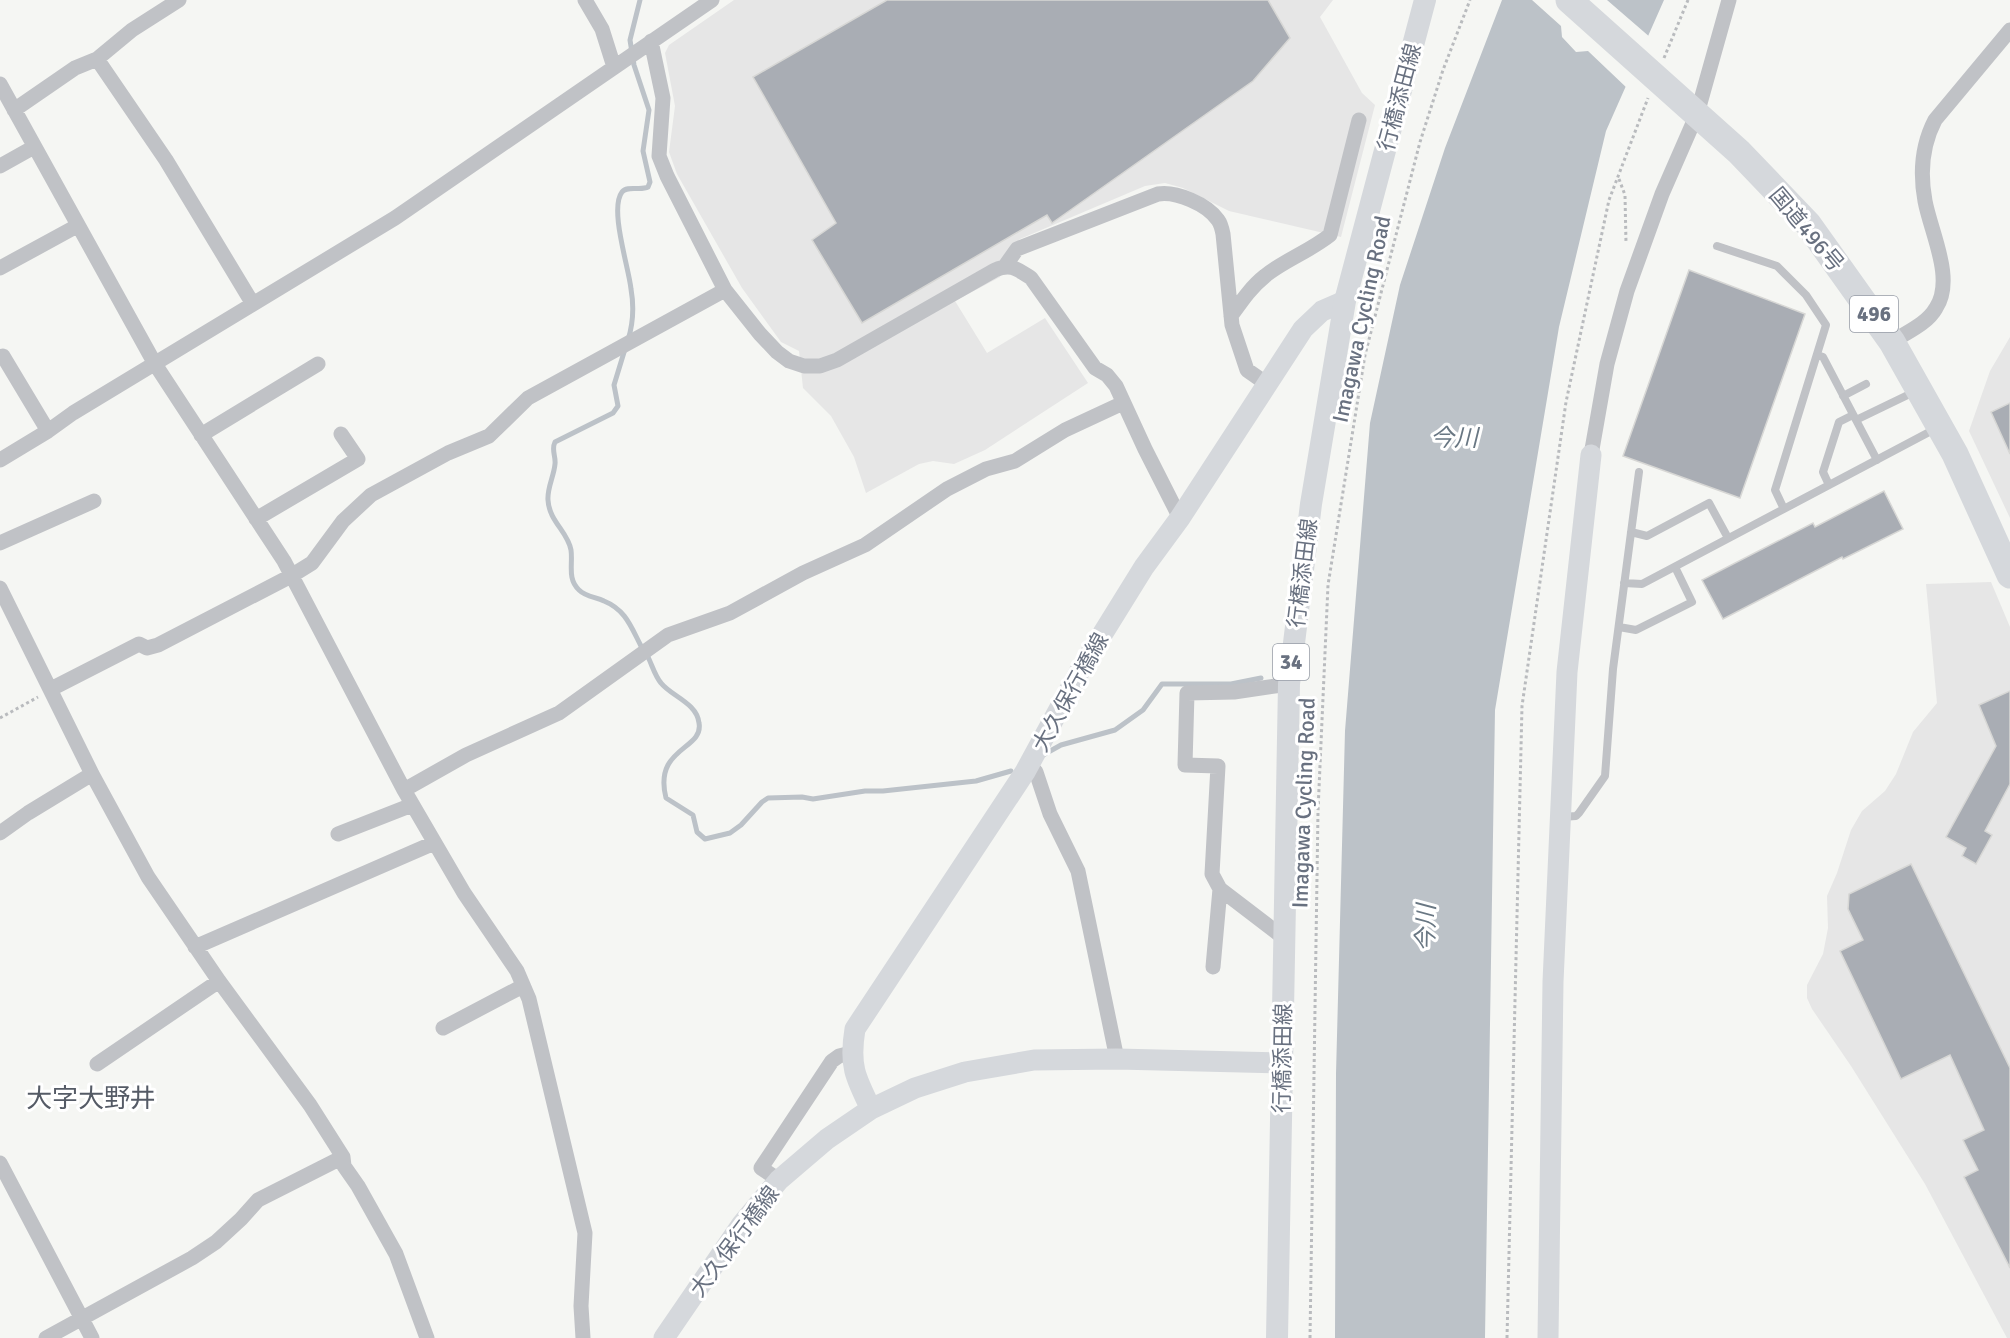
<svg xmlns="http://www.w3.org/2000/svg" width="2010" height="1338" viewBox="0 0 2010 1338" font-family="Signika,'Noto Sans JP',sans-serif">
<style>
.built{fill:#e6e6e6}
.water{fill:#bcc2c8}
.pier{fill:#f5f6f3}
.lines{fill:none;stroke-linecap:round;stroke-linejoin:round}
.stream{stroke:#bcc2c8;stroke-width:5}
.building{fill:#a9adb4;stroke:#d7d7d5;stroke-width:1.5}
.path{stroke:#b9bbbe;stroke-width:3;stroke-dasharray:3 3;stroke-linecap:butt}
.lane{stroke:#c0c2c6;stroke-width:8}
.street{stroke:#c0c2c6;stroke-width:15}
.secondary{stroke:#d5d8dc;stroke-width:21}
.primary{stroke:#d5d8dc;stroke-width:22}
.highway{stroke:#d5d8dc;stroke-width:27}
.labels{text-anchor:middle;stroke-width:6;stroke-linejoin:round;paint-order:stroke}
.shield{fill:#fff;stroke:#969ca6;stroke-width:1.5}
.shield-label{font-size:21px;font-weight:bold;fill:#697180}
.street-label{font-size:22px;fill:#697180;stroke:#fff}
.water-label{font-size:24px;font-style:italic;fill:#697783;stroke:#fff}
.quarter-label{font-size:26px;fill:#555b66;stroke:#fff}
</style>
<rect width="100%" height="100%" fill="#f5f6f3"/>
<path class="built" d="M734,0H1333L1320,17L1362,93L1375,105L1341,237L1229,211L1183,188L1165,183L1145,186L1020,239L1008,252L1000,277L955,301L987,353L1045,318L1088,383L985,450L954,464L933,461L919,464L866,493L854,457L831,416L803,388L799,351L781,342L742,288L677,174L669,152L675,106L665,53L669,45Z
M2010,337V518L1969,431L1990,371Z
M1991,582L2010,627V1338H2007L1925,1184L1851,1066L1812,1009L1807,998V985L1823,954L1828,928L1827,896L1837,873L1851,830L1862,811L1885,791L1896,774L1913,732L1937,703L1926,584Z"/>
<path class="water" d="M1502,0H1664L1606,131L1559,327L1495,710L1485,1338H1335L1336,1074L1345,731L1370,423L1400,285L1445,148Z"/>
<path class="pier" d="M1532,0H1607L1651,38L1628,89L1588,51L1576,52L1562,37L1561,26Z"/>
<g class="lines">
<path class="stream" d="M628,340C633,324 634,306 631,289C629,268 609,209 622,192C627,185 641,191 648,187L650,182L643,151L649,110L634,65L630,40L640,0
M625,349L614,385L618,406L613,413L555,442C551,450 556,456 555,464C554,476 547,488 548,500C549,521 568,532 571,550C573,564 567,579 579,590C586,597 596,597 604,601C626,610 631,627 641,646
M648,657C652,665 655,676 661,683C671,696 697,703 699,723C704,750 653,747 666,798L693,815L697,832L705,839L730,833L741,825L762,802L768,798L802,797L813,799L865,791H883L976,781L1011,771
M1043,755L1061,745L1115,730L1143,710L1162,684H1231L1261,678"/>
</g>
<path class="building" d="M887,0H1268L1290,38L1253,81L1052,223L1047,215L862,323L812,240L836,223L753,77Z
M1689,270L1805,314L1740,498L1623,456Z
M2010,403V454L1991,412Z
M1884,491L1903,529L1843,559L1842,557L1723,619L1702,580L1813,523L1815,527Z
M2010,691V784L1985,831L1992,835L1976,864L1962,856L1966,848L1946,837L1996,746L1979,705Z
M1911,864L2010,1068V1268L1964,1177L1978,1170L1963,1140L1984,1130L1950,1055L1901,1079L1840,951L1863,940L1848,909L1849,894Z"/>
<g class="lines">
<path class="path" d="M1664,58L1688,0
M1619,179L1625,195L1626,243
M0,718L38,697
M1310,1338L1318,811L1328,585L1365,355L1420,142L1443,70L1470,0
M1507,1338L1522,706L1566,402L1609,200L1648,98"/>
<path class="lane" d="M1717,246L1777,266L1806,295L1826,325L1775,490L1784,509
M1817,355L1823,357L1877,460
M1843,396L1866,384
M1856,420L1914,392
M1829,485L1823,472L1839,422L1853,415
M1631,532L1647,536L1709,503L1728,538
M1624,583L1642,584L1935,429
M1619,627L1636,630L1692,602L1675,567
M1562,817L1576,816L1579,813L1605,776L1613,669L1639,472"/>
<path class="street" d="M585,0L602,29L614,67
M651,41L663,98L659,156L667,176L725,290L760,334L777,352L789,361L804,366H820L837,360L995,270C1011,263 1017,269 1031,278L1095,368L1107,375L1116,386L1145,449L1180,518
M97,59L166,160L253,304
M0,84L155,364L284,561L404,790L464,893L517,971L529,999L585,1233L581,1306L583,1338
M14,110L75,68L97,59L132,30L179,0
M0,166L34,147
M1005,266L1017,249L1158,194C1176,191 1207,204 1218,220C1221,224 1222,229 1223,234L1232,325L1247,370L1267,384
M0,268L77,226
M1231,316C1241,302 1251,287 1265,276C1283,261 1310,251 1330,235L1359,120
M1892,342C1907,332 1927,324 1936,308C1955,279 1931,233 1925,201C1920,174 1922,145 1935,120L2010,30
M0,358L3,356L48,431
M201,435L318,364
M1591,455L1607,364L1627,291L1662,194L1697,114L1729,0
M0,460L48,431L73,413L395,218L712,0
M256,519L358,459L341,434
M0,543L94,501
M0,588L92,774L148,877L219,981L310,1105L343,1157L344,1166L358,1186L396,1254L427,1338
M51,689L139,644L147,648L158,645L291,576L312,563L343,521L371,495L448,453L489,436L528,398L725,290
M1025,772H1036L1050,814L1078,871L1117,1059
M404,790L466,755L559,713L668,635L730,613L803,573L865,545L947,489L986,469L1015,461L1065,430L1123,403
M0,833L28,813L92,774
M338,834L412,805
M1284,938L1220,889L1212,874L1218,766L1185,765L1187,693L1234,692L1289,684
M195,947L434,843
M1213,967L1220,889
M443,1028L523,986
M97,1064L219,981
M0,1163L92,1338
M779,1180L761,1168L832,1061L839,1056L851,1053
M46,1338L192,1258L216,1242L241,1219L258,1200L343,1157"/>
<path class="secondary" d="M871,1109C855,1077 849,1065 855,1029L1025,772L1082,667L1144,567L1180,518L1303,329L1322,311L1345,301
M664,1338L742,1224L779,1180L827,1139L871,1109L915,1088L965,1072L1034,1060L1117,1059L1282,1063
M1548,1338L1553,982L1567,672L1591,455"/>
<path class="primary" d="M1277,1338L1289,684L1311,504L1345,301L1425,0"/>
<path class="highway" d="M1569,0L1739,152L1808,224L1892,342L1955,454L2010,575"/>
</g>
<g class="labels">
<g class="shield">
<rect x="1850" y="296" width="48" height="36" rx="4.5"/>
<rect x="1273" y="644" width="36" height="36" rx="4.5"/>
</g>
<g class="shield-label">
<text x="1874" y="321">496</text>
<text x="1291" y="669">34</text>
</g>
<g class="street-label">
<text transform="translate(1399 97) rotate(-75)" y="8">行橋添田線</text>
<text transform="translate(1807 229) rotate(50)" y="8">国道496号</text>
<text transform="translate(1361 319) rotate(-78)" y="8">Imagawa Cycling Road</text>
<text transform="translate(1302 573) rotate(-83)" y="8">行橋添田線</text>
<text transform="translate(1070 692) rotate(-61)" y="8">大久保行橋線</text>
<text transform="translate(1303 803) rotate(-88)" y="8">Imagawa Cycling Road</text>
<text transform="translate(1282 1058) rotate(-89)" y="8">行橋添田線</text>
<text transform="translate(734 1241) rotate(-53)" y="8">大久保行橋線</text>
</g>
<g class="water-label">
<text x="1454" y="446">今川</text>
<text transform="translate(1426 928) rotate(-89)" y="8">今川</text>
</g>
<g class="quarter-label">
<text x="91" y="1107">大字大野井</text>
</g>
</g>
</svg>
